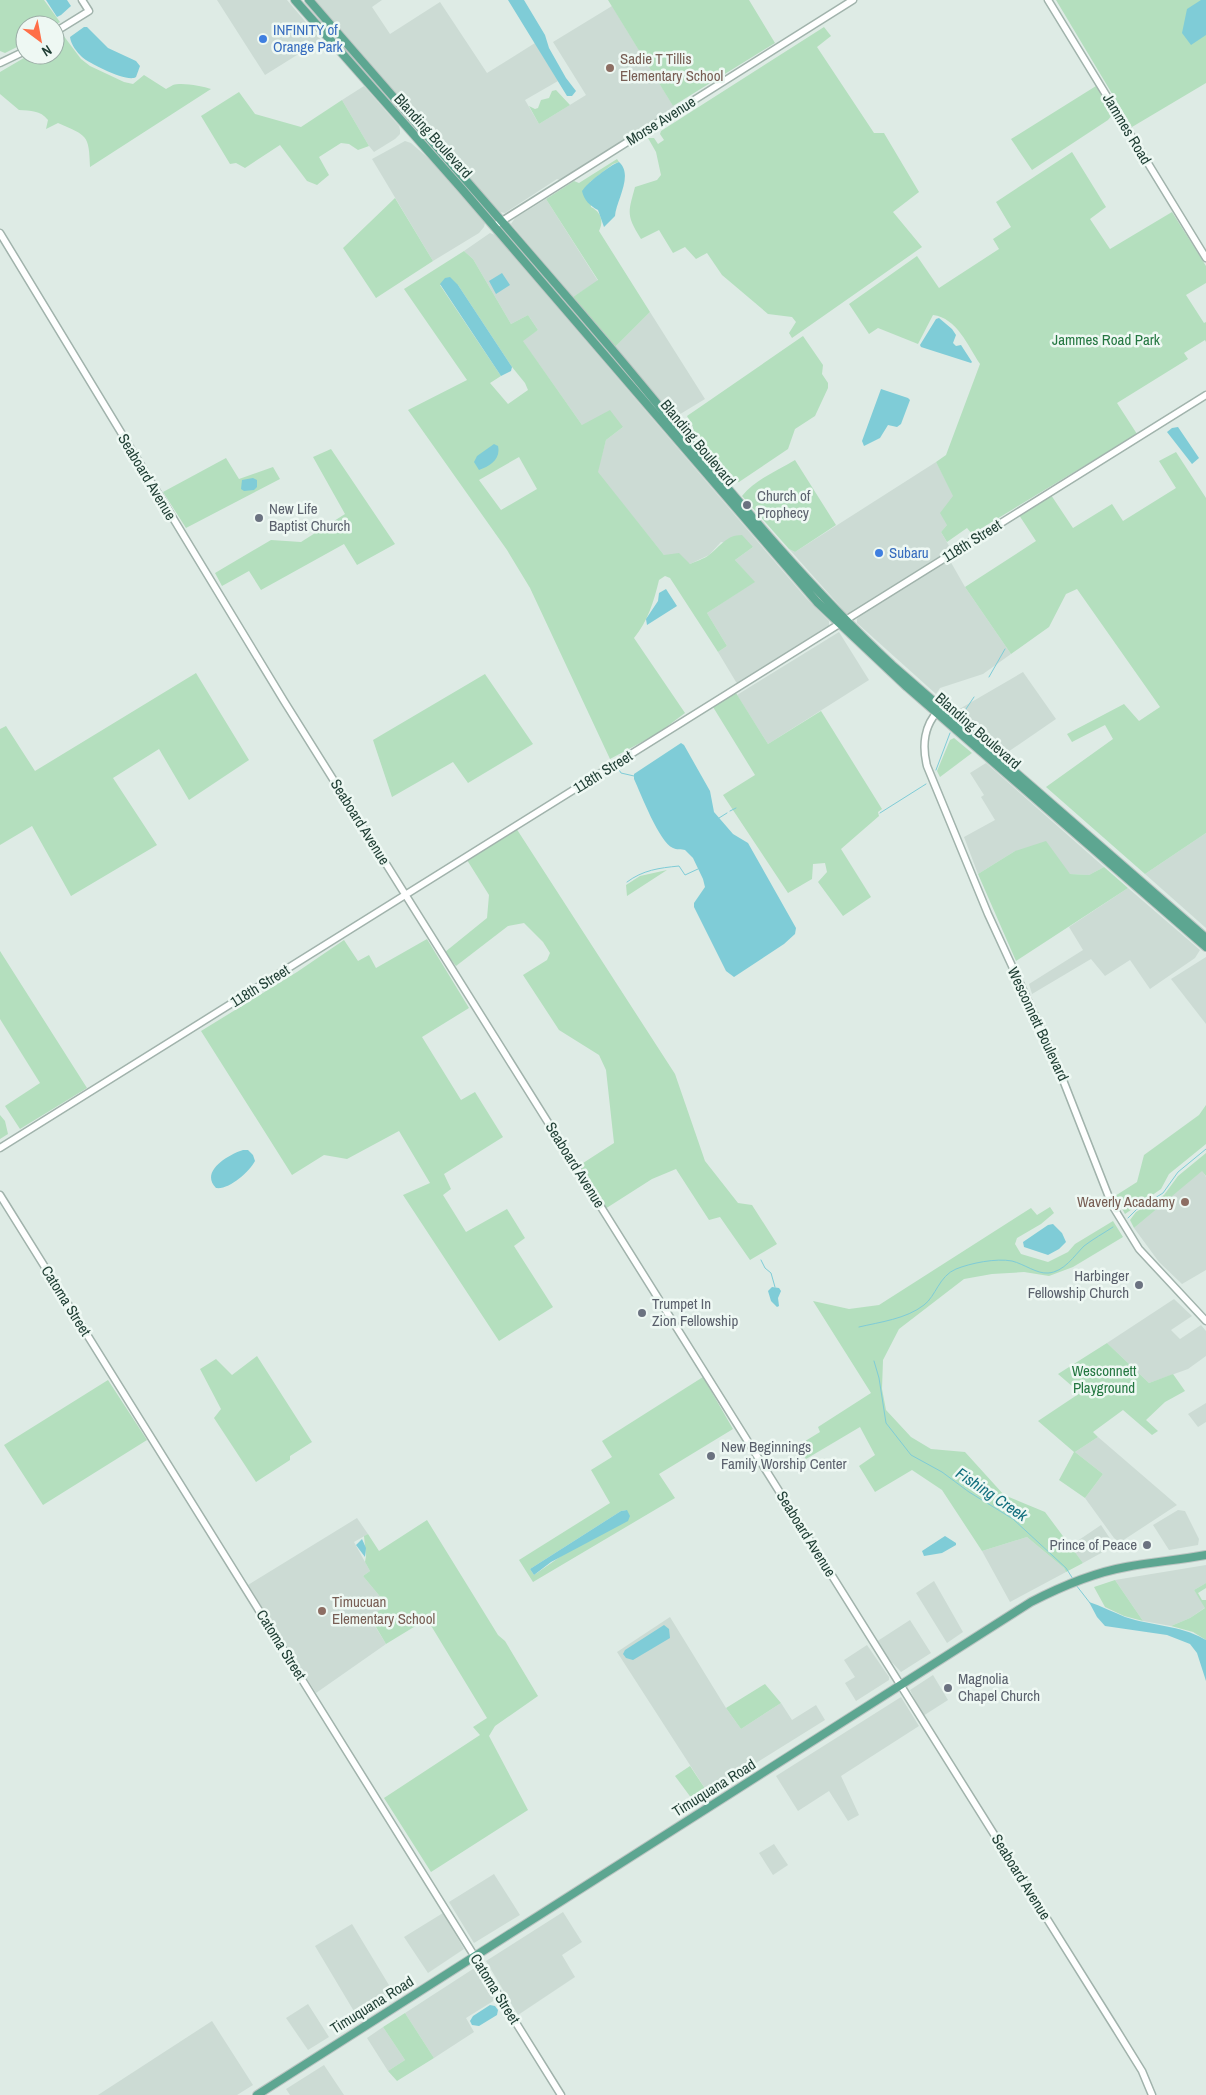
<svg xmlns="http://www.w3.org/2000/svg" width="1206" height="2095" viewBox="0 0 1206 2095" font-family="'Archivo Narrow',sans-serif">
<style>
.built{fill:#ccdbd4}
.green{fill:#b4dfbe;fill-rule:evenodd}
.water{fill:#7fccd7}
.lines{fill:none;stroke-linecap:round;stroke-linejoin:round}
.stream{stroke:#7fccd7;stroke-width:1}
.tertiary-casing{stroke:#a1b3ac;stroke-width:9}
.primary-casing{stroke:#bcc5c2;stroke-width:10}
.tertiary{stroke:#fff;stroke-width:6}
.primary{stroke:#5da691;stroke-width:8}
.shop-dot{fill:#3f7fe0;stroke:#eef8f3;stroke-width:2}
.education-dot{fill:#8d6e63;stroke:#eef8f3;stroke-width:2}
.worship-dot{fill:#6b7280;stroke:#eef8f3;stroke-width:2}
.labels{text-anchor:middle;stroke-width:5;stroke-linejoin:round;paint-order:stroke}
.shop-label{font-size:15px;fill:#366cbe;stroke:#eef8f3;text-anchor:start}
.education-label{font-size:15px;fill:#785e54;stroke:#eef8f3;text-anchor:start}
.street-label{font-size:15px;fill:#1e3d33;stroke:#eef8f3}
.park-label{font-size:15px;fill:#247741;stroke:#eef8f3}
.worship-label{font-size:15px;fill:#5b616d;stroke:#eef8f3;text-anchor:start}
.water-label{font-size:16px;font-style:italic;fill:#126f7e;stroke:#eef8f3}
</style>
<rect width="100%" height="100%" fill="#deebe5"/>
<path class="built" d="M217,0H287L321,40L265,75Z
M315,0H382L372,7L390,34L440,2L487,73L535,43L558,81L525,100L539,124L586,95L553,42L612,6L675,109L560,180L557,179L505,213L500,212L474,184Z
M364,86L399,126L400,130V134L395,139L374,152L369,146L342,100Z
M405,141L411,143L436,165L485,223L484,227L479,233L433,261L372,159Z
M546,199L598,281L573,297L511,224L515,218Z
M490,233L495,235L806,598L829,621V626L825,631L739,685L736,682L718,652L727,646L707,613L754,582L735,560L753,547L721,542L709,555L690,564L664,555L597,472L606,440L623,427L582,425L522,340L538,330L528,315L511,324L473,259L464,251Z
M650,312L705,399L677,416L673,415L615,347Z
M936,462L954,496L947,525L941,532L952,551L850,614L846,613L789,549L795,552Z
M949,559L965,587L1011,654L983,674L940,688L936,694L857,623V619L861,614Z
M839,632L869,680L768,744L737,695Z
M1023,672L1056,719L1005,754L956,711Z
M986,763L1104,867L1089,875L1070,874L1015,851L978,874L964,837L995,820L981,797L984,795L970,773Z
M1206,833V928L1145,874Z
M1128,888L1200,950L1195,958L1150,989L1130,960L1105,976L1091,959L1032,994L1029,984L1083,950L1069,927Z
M1206,957V1024L1171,979Z
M1202,1170L1206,1177V1270L1182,1284L1159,1262L1134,1228Z
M1174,1299L1192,1316L1171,1330L1180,1339L1201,1325L1206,1331V1356L1188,1369L1149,1383L1107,1343Z
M1206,1403V1422L1198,1427L1188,1414Z
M1098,1437L1177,1505L1122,1541H1118L1114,1538L1085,1498L1103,1474L1075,1452Z
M1178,1510L1185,1511L1199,1539L1198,1545L1169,1550L1153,1525Z
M357,1518L368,1534L354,1542L370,1571L363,1576L387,1605L370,1618L386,1644L316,1693L248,1585Z
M1101,1525L1113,1543L1112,1547L1083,1563L1070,1546Z
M1027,1537L1064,1568L1066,1572L1010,1602L982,1551Z
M1206,1565V1583L1194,1590L1206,1607L1190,1618L1171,1626L1143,1621L1115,1580Z
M934,1581L963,1632L947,1643L916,1593Z
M670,1617L726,1708L741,1729L781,1703L792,1720L816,1705L825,1720L708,1793L617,1652Z
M910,1620L931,1653L901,1672L883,1653L876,1642Z
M867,1645L889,1677V1680L856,1701L845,1683L855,1677L844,1660Z
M933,1675L948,1700L923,1716L910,1690Z
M901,1697L919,1726L841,1776L859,1815L848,1821L829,1791L798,1811L776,1776Z
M774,1844L788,1865L773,1875L759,1853Z
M494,1874L520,1915L474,1943L449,1902Z
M563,1912L582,1942L562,1955L575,1977L518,2015L486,1961Z
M443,1913L464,1949L428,1973L404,1937Z
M352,1924L395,1995L358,2018L315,1946Z
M476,1967L498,1998L466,2018L474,2032L434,2058L405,2013Z
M308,2004L329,2037L308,2050L286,2018Z
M212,2021L253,2085L237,2095H98Z
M383,2027L405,2060L388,2071L367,2038Z
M324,2065L344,2095H290L286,2089Z"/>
<path class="green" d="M0,0H44L60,22L55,25H25V43L5,53L0,51Z
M608,0H749L775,43L673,106Z
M1056,0H1206V83L1132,127Z
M824,27L831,36L817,47L874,133H884L919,192L893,212L922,247L792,338L789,333L796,322L792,317L768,314L722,275L707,253L696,259L685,247L673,253L659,230L641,239C626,215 628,213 635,187L657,180L661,175L656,152L648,138H654L658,144L664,140L660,134L661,131Z
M63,35L81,59L90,66L124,82L133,84L144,75L166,89C168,88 171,86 173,85C181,82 203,86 211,89L90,167C89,134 87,136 58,123L46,129L48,120C40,110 31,111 19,110L0,94V72L29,55H55V39Z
M1096,86L1113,114L1108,120L1032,170L1011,139Z
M556,90L570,105L539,124L529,106L535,109L538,108L541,100L549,98L552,91Z
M239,92L255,114L301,127L342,100L369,146L358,150L349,144L341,143L319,157L329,175L317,185L307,181L280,145L245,168L236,163L230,164L201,116Z
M1072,152L1106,207L1090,219L1110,249L1172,212L1206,266V283L1186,295L1204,323L1206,322V342L1205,340L1184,353L1188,359L1117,403L1137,434L972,534L967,528L947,542L941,532L947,525L940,513L953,496L936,462L946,455L980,364C968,346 957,318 933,315L918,344L878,328L869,334L849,304L917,256L939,288L999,249L993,239L1011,227L996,202Z
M617,159L619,162L613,164L590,182L591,207C601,212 604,221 599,231L650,312L615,347L573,297L598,280L546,199L574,181L579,183Z
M395,198L433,261L376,298L343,248Z
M464,251L473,259L511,324L528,315L538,330L523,341L582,425L610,410L623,427L606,440L598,472L664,555L679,553L690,564C696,561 704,559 709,555C721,546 726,535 742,535L753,547L735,560L755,582L707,613L727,646L718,652L670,578L665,576L659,580C654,601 648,621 634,638L685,713L657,734L610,759L530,588L507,550L408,410L467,380L404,289ZM440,285H458L512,367L525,383L528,390L508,404L490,383L501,376ZM519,457L537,489L501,510L479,480Z
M803,336L823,365L822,374L828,383V388L815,416L795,429L788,449L739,482L732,483L693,436V427L687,416Z
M331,449L395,544L357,565L344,544L261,590L249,571L222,586L215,573L271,540L301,542L345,514L313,457Z
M1176,452L1206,498V833L1145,874L1046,787L1113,739L1105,725L1072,742L1067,734L1124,704L1139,721L1160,707L1077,589L1066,594L1049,627L1011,654L965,587L1036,541L1019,515L1051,495L1073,528L1112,504L1123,521L1176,488L1159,461Z
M226,458L239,479L273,467L280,479L186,528L163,492Z
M795,460L836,525L795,552L789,549L742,496C756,479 777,471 795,460Z
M196,673L249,760L189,800L159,749L113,778L157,845L71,896L32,826L0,845V729L6,726L35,771Z
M485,674L533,744L468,783L453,762L392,797L373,740Z
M736,693L768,744L821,711L882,809L878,812L879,816L841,849L871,897L843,916L818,882L827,872L825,863L813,864L812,879L788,893L723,795L755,775L713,707Z
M954,738L972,753L940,777L937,771L950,740Z
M516,828L675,1074L705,1161L738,1203L752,1205L777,1244L750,1260L720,1217L709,1220L676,1169L652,1179L605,1209L580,1165L614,1143L606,1070L599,1055L559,1030L523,975L547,960L550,953L543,942L524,923L508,926L456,966L445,952L487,918L489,895L467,860Z
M1046,841L1070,874L1089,875L1104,867L1128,888L1016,961L978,874L1015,851Z
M667,870L627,896L626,885L640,876Z
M427,939L469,1008L422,1037L461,1100L475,1092L503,1137L444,1174L451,1189L443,1195L466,1232L507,1209L525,1238L514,1246L553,1307L499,1341L403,1195L430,1183L399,1131L347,1159L324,1155L292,1175L201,1031L297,972L344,940L358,961L369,955L376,968Z
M0,951L87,1088L20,1129L5,1106L40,1083L0,1019Z
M1206,1105V1144L1169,1174L1161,1189L1125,1214L1115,1196L1137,1182L1144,1155L1199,1115Z
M0,1115L5,1121L8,1134L0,1139Z
M1206,1153V1176L1202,1171L1134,1228L1130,1220L1136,1212L1164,1195L1178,1176Z
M1050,1207L1054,1213L1041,1224L1017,1238L1015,1244L1021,1254L1048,1262L1068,1252L1075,1244L1113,1221L1123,1237L1073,1267L1049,1276L1024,1272L992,1274L964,1279L899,1329L883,1360L882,1389L886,1410L911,1437L931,1449L965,1452L1004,1495L1045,1512L1083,1563L1066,1572L1064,1568L1027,1537L982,1551L942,1490L912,1470L875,1492L859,1466L875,1455L860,1427L806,1459L801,1452L802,1443L820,1432L818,1427L871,1393L813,1301L849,1309L879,1305L1031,1208L1037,1215Z
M1107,1343L1149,1383L1173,1374L1185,1391L1165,1402L1146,1420L1158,1431L1152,1435L1123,1410L1093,1432L1098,1437L1075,1452L1103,1474L1085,1498L1059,1480L1074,1452L1038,1421L1080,1393L1058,1374Z
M257,1356L312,1442L290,1456V1460L256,1482L214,1418L221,1409L200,1369L216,1359L232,1375Z
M703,1377L733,1429L659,1474L675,1498L533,1582L519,1560L610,1503L591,1470L612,1457L602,1441ZM627,1510L534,1575L530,1569L621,1511Z
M108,1380L147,1440L43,1505L4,1445Z
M427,1520L498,1635L505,1641L538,1696L495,1726L489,1736L528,1810L431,1872L384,1798L480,1735L473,1727L487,1718L427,1619L386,1644L370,1617L387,1605L363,1576L370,1571L365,1562L366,1556L364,1536L368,1534L379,1551Z
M1115,1580L1143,1621L1124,1616L1105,1607L1094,1587Z
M1206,1583V1588L1198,1593L1202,1600H1206V1640L1193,1632L1171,1626L1190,1618L1205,1608L1194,1590Z
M765,1684L781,1703L741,1729L726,1708Z
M690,1766L708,1793L692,1799L675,1776Z
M405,2013L434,2058L397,2081L388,2071L405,2060L383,2027Z"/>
<path class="water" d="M46,0H67L71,6L61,15L57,17Z
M508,0H524L545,35L549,48L566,78L576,91L572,96H567Z
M1201,0H1206V35L1191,45L1182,33L1187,9Z
M84,27H87L108,48L136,61L140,66L136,77C128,83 90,64 82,57C77,52 71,45 70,37Z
M619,162C634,175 616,201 615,216L604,227L598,210C590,206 584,200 582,191C587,183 610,165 619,162Z
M502,273L510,285L496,294L489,281Z
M450,277L458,285L512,367L511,371L501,376L440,284L445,278Z
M939,318L952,329L956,335L953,343L956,346L961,345L972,362L971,363L921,347L920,345L936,319Z
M881,389L908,398L910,400L901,424L897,427L888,425L880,438L864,446L862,441Z
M1178,427L1199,458L1192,464L1167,432L1172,428Z
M494,444L498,446C501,459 490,466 479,470L474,462L477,456Z
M253,478L257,480V487L254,490L244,491L241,489L242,480Z
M666,589L677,606L647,625L646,619L658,601L659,593Z
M681,743L684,745L710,791L714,812L733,834L748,843L796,928L795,934L784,944L734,977L726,971L694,907V903L705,887L703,879L693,858L685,850C682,849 676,850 673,848C659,842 641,794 634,779V774Z
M243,1150H248L253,1155L255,1161C249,1172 229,1190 216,1188C199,1171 230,1154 243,1150Z
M1053,1224L1062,1233L1066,1242L1059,1249L1048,1255L1024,1247L1023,1242L1048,1225Z
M772,1287L779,1288L781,1291L778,1298L779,1306L777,1307L771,1301L768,1291Z
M627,1510L630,1516L628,1521L551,1562L534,1575L530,1569L621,1511Z
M945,1536L956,1543V1545L942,1553L924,1556L922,1551Z
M362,1539L366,1548L365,1557L356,1545Z
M1089,1602C1101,1606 1113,1612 1125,1617C1152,1626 1180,1625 1204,1639L1206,1640V1681L1197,1653L1190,1644L1167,1635L1105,1626L1097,1617Z
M664,1625L669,1629L670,1638L633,1660L626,1658L623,1654L625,1650Z
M490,2005L495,2006L498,2010L497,2015L479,2026L472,2025L470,2021L473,2016Z"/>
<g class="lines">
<path class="stream" d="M989,677L1005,649
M962,715L974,697
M618,768L621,773L634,776
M936,770L950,733
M730,811L736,808
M880,813L926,784
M719,818L727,813
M627,882C643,870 659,868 679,866L685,875L698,869
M1128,1218L1137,1209L1163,1193L1178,1172L1206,1149
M761,1260L765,1268L771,1273L775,1287
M859,1327C880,1322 906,1319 924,1305C936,1296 939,1276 956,1269C971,1263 996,1258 1012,1261C1024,1264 1037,1274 1048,1273C1064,1272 1074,1256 1084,1246C1093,1239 1104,1233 1113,1227
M874,1361L879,1378L886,1423L911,1455L942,1472L969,1492L1013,1519L1066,1568L1073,1579
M1076,1585L1090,1603"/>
<g class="tertiary-casing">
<path id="tertiary" d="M1048,0L1206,258
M55,32L89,11L82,0
M0,63L25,51
M494,226L853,0
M0,233L284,701L1116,2029L1142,2071L1152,2095
M939,710C924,725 922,746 927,766L988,914L1054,1057L1112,1205L1139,1249L1206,1321
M0,1148L1206,395
M0,1195L561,2095"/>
</g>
<g class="primary-casing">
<path id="primary" d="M295,0L461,188L817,602L907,687L1206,947
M309,0C411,118 514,234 615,353C705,460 790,570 892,665L1206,938
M257,2095L1031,1602C1062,1586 1092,1573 1126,1567C1152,1562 1179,1560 1206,1555"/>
</g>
<use href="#tertiary" class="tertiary"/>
<use href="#primary" class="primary"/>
</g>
<g class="shop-dot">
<circle cx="263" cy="39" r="5"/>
<circle cx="879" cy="553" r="5"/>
</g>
<g class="education-dot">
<circle cx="610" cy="68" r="5"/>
<circle cx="1185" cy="1202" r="5"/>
<circle cx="322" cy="1611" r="5"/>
</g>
<g class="worship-dot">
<circle cx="747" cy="505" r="5"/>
<circle cx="259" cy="518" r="5"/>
<circle cx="1139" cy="1285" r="5"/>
<circle cx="642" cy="1313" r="5"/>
<circle cx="711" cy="1456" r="5"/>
<circle cx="1147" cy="1545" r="5"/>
<circle cx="948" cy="1688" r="5"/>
</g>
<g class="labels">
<g class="shop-label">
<text x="273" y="35">INFINITY of<tspan x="273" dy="17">Orange Park</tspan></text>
<text x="889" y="558">Subaru</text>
</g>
<g class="education-label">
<text x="620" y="64">Sadie T Tillis<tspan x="620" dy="17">Elementary School</tspan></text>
<text x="1175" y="1207" text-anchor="end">Waverly Acadamy</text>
<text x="332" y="1607">Timucuan<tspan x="332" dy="17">Elementary School</tspan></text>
</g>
<g class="street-label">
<text transform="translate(661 121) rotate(-32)" y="5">Morse Avenue</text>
<text transform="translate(1127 129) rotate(59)" y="5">Jammes Road</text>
<text transform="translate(433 136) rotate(48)" y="5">Blanding Boulevard</text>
<text transform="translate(698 443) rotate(50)" y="5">Blanding Boulevard</text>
<text transform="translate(147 477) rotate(59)" y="5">Seaboard Avenue</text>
<text transform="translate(972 541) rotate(-32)" y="5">118th Street</text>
<text transform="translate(978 731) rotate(41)" y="5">Blanding Boulevard</text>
<text transform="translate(603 772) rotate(-32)" y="5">118th Street</text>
<text transform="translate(360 822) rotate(58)" y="5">Seaboard Avenue</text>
<text transform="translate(260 986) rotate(-32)" y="5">118th Street</text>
<text transform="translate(1038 1024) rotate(65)" y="5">Wesconnett Boulevard</text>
<text transform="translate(575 1165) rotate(58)" y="5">Seaboard Avenue</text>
<text transform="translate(66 1301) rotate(58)" y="5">Catoma Street</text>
<text transform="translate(806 1534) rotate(58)" y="5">Seaboard Avenue</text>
<text transform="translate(281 1645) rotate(58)" y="5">Catoma Street</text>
<text transform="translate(714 1788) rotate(-32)" y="5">Timuquana Road</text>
<text transform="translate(1021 1877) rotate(58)" y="5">Seaboard Avenue</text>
<text transform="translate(495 1989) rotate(58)" y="5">Catoma Street</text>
<text transform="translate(372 2005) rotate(-32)" y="5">Timuquana Road</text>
</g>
<g class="park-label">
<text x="1106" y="345">Jammes Road Park</text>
<text x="1104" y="1376">Wesconnett<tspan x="1104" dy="17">Playground</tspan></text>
</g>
<g class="worship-label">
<text x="757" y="501">Church of<tspan x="757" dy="17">Prophecy</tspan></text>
<text x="269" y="514">New Life<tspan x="269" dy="17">Baptist Church</tspan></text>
<text x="1129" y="1281" text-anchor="end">Harbinger<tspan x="1129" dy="17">Fellowship Church</tspan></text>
<text x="652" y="1309">Trumpet In<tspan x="652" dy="17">Zion Fellowship</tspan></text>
<text x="721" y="1452">New Beginnings<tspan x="721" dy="17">Family Worship Center</tspan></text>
<text x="1137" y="1550" text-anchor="end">Prince of Peace</text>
<text x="958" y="1684">Magnolia<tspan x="958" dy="17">Chapel Church</tspan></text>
</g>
<g class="water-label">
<text transform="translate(992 1494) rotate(34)" y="6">Fishing Creek</text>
</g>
</g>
<g transform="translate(40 40) rotate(148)"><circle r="24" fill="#eef8f3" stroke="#9bada6"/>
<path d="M0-4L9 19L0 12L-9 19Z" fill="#ff6f48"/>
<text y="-8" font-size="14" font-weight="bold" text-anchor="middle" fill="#1e3d33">N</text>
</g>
</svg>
